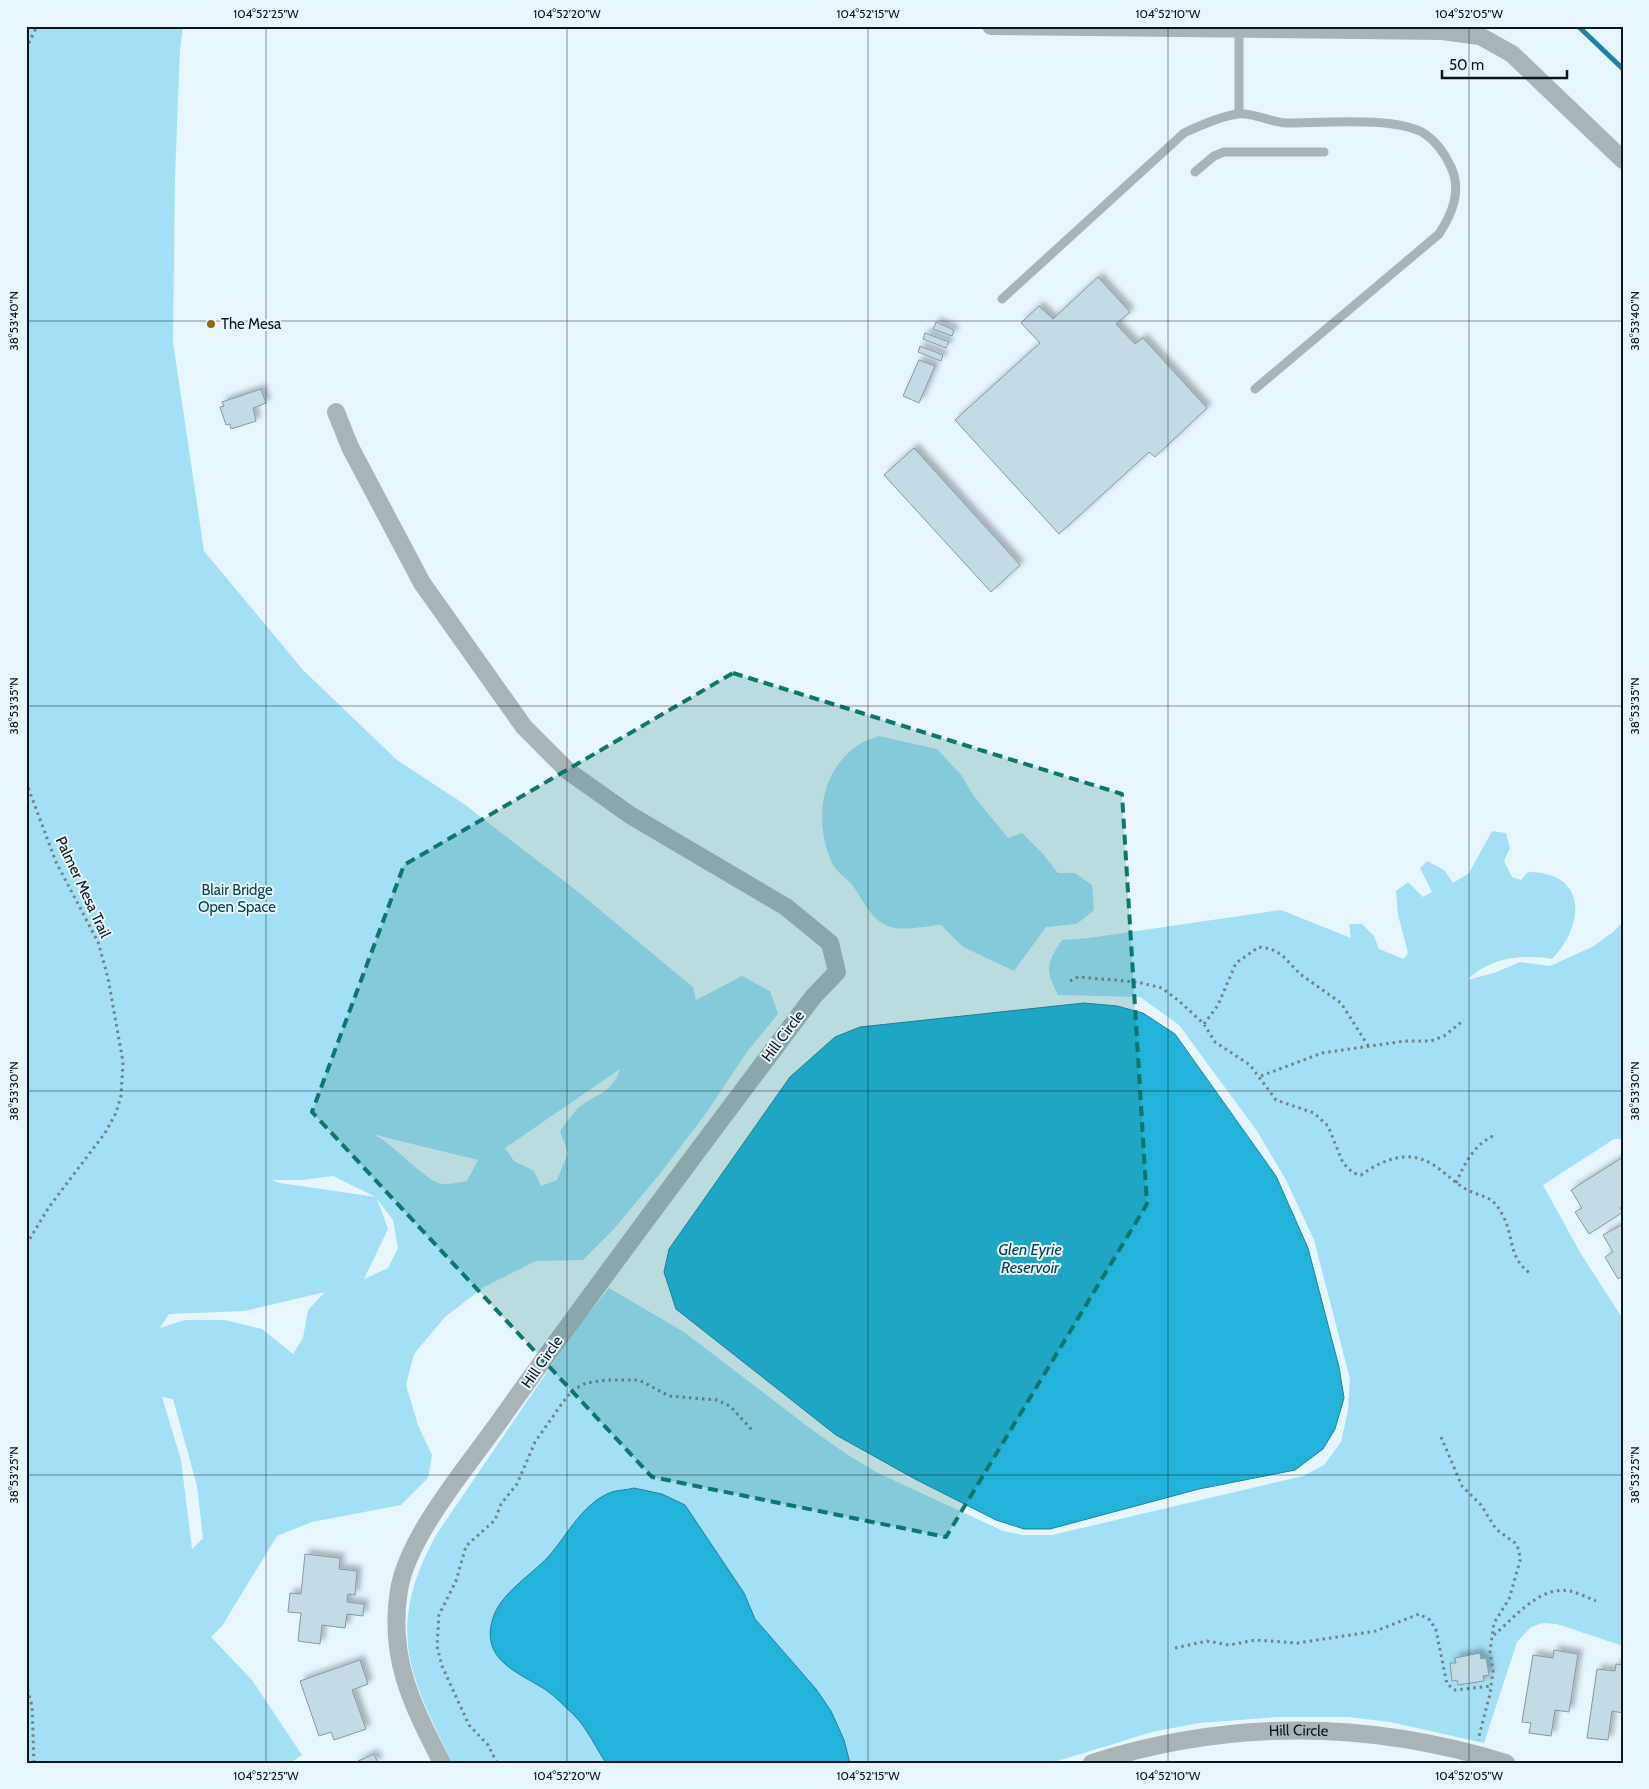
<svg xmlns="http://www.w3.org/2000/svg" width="1649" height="1789" viewBox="0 0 1649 1789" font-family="Cabin,sans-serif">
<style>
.green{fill:#a3dff5;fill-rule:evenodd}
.water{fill:#23b2da;stroke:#1c83a0}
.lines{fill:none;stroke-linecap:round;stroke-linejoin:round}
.stream{stroke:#1c83a0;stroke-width:5}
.building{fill:#c2dbe5;stroke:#829aa3;filter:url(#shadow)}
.path{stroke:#758185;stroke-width:3;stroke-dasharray:2.5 4;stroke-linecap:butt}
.service{stroke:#a9b4b8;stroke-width:9}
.minor{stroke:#a9b4b8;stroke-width:18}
.marked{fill:#0f766e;fill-opacity:0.2;stroke:#0f766e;stroke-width:4;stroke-dasharray:10 6;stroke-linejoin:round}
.ticks{fill:none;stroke:#0c1518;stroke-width:1;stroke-opacity:0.45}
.poi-dot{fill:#966516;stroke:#e7f6fc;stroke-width:2}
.labels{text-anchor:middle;stroke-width:4;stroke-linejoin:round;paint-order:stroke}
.poi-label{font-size:15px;fill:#0c1518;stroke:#e7f6fc;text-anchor:start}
.street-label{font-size:15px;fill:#0c1518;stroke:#e7f6fc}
.park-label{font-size:15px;fill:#074253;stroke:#e7f6fc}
.water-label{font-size:16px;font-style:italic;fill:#074253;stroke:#e7f6fc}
.neatline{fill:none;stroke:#0c1518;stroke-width:2}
.ticks-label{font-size:12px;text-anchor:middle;fill:#0c1518}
</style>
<defs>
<filter id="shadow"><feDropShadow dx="4.5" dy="-4.5" stdDeviation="2.5" flood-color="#0004"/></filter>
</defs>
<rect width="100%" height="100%" fill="#e7f6fc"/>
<path class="green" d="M26,26H183L180,50L175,177L173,342L204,551L303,670L397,760L464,804L577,891L693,987L696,1000L742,976L770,991L778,1014L747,1052L707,1112L659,1175L613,1230L583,1260L536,1261L484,1287L445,1317L414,1354L406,1385L418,1425L432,1455L428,1478L401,1505L312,1522L277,1536L222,1626L211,1637L252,1680L302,1755L290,1763H26ZM620,1069C612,1095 593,1094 577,1109C571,1116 565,1124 560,1131L568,1153L557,1180L541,1186L534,1171L514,1161L505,1148ZM376,1136V1135L478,1160L467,1181C460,1182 451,1184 443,1184C427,1183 394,1144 376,1136ZM333,1176L376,1197L280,1183L272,1180H301ZM377,1199L393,1220L398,1248L388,1268L364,1279L388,1229ZM325,1292L308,1310L303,1338L293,1354L262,1329L225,1320H185L160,1328L169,1314L245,1311ZM162,1397L173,1399L197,1486L203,1538L192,1549L181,1460Z
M879,736L937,749L962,776L973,795L1008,838L1022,833L1043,854L1058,873H1075L1092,885L1094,910L1077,924L1046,927L1014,971L963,947L941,925C926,926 905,931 891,927C872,922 863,900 853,886C847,878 836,872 832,863C814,822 819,772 858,745C864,741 872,739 879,736Z
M1492,831L1506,833L1510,848L1504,861L1512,877L1521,880L1528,872C1588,872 1585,925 1552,959C1522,954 1489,958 1467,980L1494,973L1520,962L1550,966L1592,947L1612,933L1623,922V1139H1614L1543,1185L1581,1254L1623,1319V1646L1557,1624L1543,1623L1531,1627L1517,1642L1484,1743L1390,1722L1348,1717H1278L1199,1723L1152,1732L1051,1763H452C439,1734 423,1705 414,1675C398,1623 412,1578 438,1532L577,1328L609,1288L684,1332L815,1432L848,1455L876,1472L1003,1531L1023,1535H1052L1303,1476L1324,1465L1341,1442L1348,1410L1350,1379L1314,1240L1286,1180L1257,1131L1179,1025L1140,997L1058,995C1045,969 1046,964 1062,940L1089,938L1281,910L1351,938L1349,924H1362L1374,936L1379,949L1404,959L1408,953L1398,915L1396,891L1408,882L1423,897L1432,892L1420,868L1427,861L1444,870L1453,883L1469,873Z"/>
<path class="water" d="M1084,1003L1117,1006L1143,1013L1175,1034L1276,1176L1308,1248L1339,1367L1344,1398L1335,1429L1323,1449L1295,1470L1199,1489L1050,1529H1024L996,1520L915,1479L836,1435L676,1309L664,1272L669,1249L790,1077L835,1037L860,1027Z
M634,1488L662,1494L685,1505L744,1593L755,1619L816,1689L831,1711L844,1740L850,1763H606C596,1748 587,1728 574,1715C565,1707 556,1697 546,1690C516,1671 478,1659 494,1615C503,1592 531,1575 548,1557C567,1536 583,1502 612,1492C618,1490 627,1490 634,1488Z"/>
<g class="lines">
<path class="stream" d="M1578,26L1623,69"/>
</g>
<path class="building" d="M1098,277L1130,312L1116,324L1135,344L1143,338L1207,408L1155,457L1149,452L1059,534L955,420L1040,343L1021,323L1039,306L1053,319Z
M936,322L954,330L952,336L933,329Z
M925,333L949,342L946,348L923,339Z
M920,346L943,355L941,361L918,352Z
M919,360L935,366L919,403L903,396Z
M261,389L266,403L253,408L256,421L231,429L230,424L226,425L220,407L224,406L222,402Z
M914,448L1020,565L991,592L884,475Z
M1623,1157V1206L1620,1208L1623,1212L1589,1234L1575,1212L1582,1208L1571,1190Z
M1623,1224V1276L1618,1279L1605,1257L1613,1252L1603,1235Z
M305,1554L340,1558L339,1569L357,1571L355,1595L348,1594L347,1602L364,1604L363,1616L347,1614L345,1628L322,1625L320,1644L298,1641L301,1613L288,1612L290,1593L301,1594Z
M1554,1650L1578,1654L1569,1712L1555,1710L1551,1736L1529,1733L1531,1723L1522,1722L1533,1655L1553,1658Z
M1480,1653L1481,1659L1486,1658L1489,1675L1483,1676L1484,1681L1458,1685L1457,1680L1452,1681L1450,1663H1456L1455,1658Z
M360,1660L368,1684L352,1690L366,1729L334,1740L331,1732L319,1736L300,1681Z
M1616,1664L1623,1665V1713L1612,1711L1608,1740L1587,1738L1597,1669L1615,1671Z
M374,1754L378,1763H354Z"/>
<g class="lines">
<path class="path" d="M26,49L37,26
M26,782L56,862L98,942L108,978L123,1062L121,1096L116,1113L105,1133L49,1207L26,1245
M1070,981L1078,977L1137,982L1162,988L1179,1001L1204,1024L1215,1042L1250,1065L1276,1100L1314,1113L1328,1126L1343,1163L1353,1173L1361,1175C1382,1160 1408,1149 1432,1164C1444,1171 1453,1182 1466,1189C1482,1198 1492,1194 1502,1214C1515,1237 1507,1257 1531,1274
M1204,1024L1218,1005L1236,963L1259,947L1271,949L1282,955L1300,974L1341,1003L1369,1047
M1261,1076L1322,1053L1405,1041H1431L1444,1036L1464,1020
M1456,1183C1465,1163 1473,1146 1493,1136
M1441,1437L1462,1486L1481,1505L1496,1529L1515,1543L1519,1550L1520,1561L1509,1599L1494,1623L1490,1651L1493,1671L1490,1694L1478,1740
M1494,1635C1514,1618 1540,1585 1570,1591C1578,1593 1587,1597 1596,1601
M1175,1648L1207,1641L1229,1645L1255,1640L1298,1643L1376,1631L1419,1614L1430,1620L1436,1630L1447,1684L1455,1690L1491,1686
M26,1683L32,1706L34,1763
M497,1763L488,1745L469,1725L442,1666L437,1646L439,1615L456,1581L466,1546L495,1520L501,1504L517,1484L535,1442L563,1402L573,1390L586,1383L607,1380H639L669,1396L717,1400L730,1406L752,1430"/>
<path class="service" d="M1239,29V113
M1195,172L1214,156L1224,152H1324
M1002,299L1184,133C1201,125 1219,117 1237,114C1252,112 1270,122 1286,123C1320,123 1398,116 1425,134C1437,142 1445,154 1451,167C1462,191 1452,214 1439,234L1255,389"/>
<g class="minor">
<path d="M991,26L1442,31L1480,36L1512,54L1623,160"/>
<path d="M336,412L350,447L422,583L524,727L568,771L630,815L786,907L830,943L837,972L813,997C708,1137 602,1277 501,1419C469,1465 408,1535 399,1590C388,1658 412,1704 442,1763"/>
<path id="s1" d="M1092,1763C1230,1719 1367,1720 1506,1763"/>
</g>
</g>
<path class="marked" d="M733,673L1122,794L1147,1204L946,1537L652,1477L312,1112L404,865Z"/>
<path class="ticks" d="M266,26V1763M567,26V1763M868,26V1763M1168,26V1763M1469,26V1763M26,321H1623M26,706H1623M26,1091H1623M26,1475H1623"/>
<circle class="poi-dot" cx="211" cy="324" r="5"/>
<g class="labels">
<g class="poi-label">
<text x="221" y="329">The Mesa</text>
</g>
<g class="street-label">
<text transform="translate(83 887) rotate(65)" y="5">Palmer Mesa Trail</text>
<text transform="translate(783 1036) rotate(-53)" y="5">Hill Circle</text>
<text transform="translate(542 1362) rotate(-55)" y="5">Hill Circle</text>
<text dy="5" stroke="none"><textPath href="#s1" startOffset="210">Hill Circle</textPath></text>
</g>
<g class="park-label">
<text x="237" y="895">Blair Bridge<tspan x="237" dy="17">Open Space</tspan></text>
</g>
<g class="water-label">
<text x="1030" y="1255">Glen Eyrie<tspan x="1030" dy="18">Reservoir</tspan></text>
</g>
</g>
<rect width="1649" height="1789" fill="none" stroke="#e7f6fc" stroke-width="55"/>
<path d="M1442 70v8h125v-8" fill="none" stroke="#0c1518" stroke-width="2.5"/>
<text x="1449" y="70" font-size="15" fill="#0c1518" stroke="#e7f6fc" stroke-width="4" paint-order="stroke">50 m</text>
<rect x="28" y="28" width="1594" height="1734" class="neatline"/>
<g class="ticks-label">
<text x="266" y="18">104°52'25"W</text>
<text x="567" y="18">104°52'20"W</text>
<text x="868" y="18">104°52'15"W</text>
<text x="1168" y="18">104°52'10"W</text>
<text x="1469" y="18">104°52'05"W</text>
<text transform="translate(14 321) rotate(-90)" y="4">38°53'40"N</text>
<text transform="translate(1635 321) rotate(-90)" y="4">38°53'40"N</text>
<text transform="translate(14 706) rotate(-90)" y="4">38°53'35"N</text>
<text transform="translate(1635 706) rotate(-90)" y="4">38°53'35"N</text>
<text transform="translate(14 1091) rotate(-90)" y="4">38°53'30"N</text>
<text transform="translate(1635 1091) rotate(-90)" y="4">38°53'30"N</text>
<text transform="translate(14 1475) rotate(-90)" y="4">38°53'25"N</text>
<text transform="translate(1635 1475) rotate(-90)" y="4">38°53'25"N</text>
<text x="266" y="1780">104°52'25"W</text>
<text x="567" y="1780">104°52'20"W</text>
<text x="868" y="1780">104°52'15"W</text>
<text x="1168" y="1780">104°52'10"W</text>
<text x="1469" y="1780">104°52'05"W</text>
</g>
</svg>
